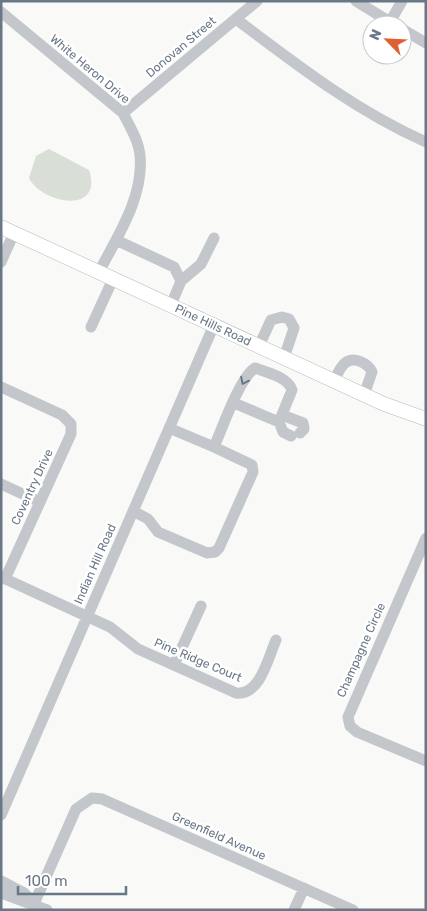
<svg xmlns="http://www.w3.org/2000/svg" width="427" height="911" viewBox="0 0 427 911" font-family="Rubik,sans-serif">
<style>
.green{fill:#d9ded6}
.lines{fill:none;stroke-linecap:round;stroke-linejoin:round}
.major-casing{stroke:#b6babe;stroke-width:15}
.minor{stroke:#c3c6ca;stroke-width:11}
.major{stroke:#fff;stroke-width:14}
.oneway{stroke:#697887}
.labels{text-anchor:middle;stroke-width:5;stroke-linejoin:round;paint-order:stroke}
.street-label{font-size:12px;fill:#697887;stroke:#fff}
</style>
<rect width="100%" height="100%" fill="#f9f9f7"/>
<path class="green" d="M49,149L89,170C104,215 42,204 29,178L36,156Z"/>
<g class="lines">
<g class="major-casing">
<path id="major" d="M1,227L384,404L426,419"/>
</g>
<path class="minor" d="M356,1L395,25
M1,12L123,113C130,127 139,141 140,156C144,197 117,237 99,272
M236,19C297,65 356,111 426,142
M390,22L402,1
M402,29L426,43
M123,113L257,1
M116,240L174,267L181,281
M1,262L14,233
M171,305L181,281L201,264L214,238
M91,327L113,279
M259,346L271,320L282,317L289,319L294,328L284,358
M334,381C337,375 340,367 345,363C354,356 368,363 372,372L364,395
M1,387L62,415L71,424V434L5,579
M282,415L303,423L304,429L300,433
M279,422L283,432L291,436
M169,428L214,447C222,429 240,377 255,368C268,373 288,377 292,390L279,422L234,403
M1,484L40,502
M133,511L148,519L158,532L207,553L215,552L219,548L253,472L252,465L214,447
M426,538L348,717L350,726L357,732L426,761
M1,577L110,627L138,649L236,693C260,696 268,658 276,640
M174,665L201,606
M1,815L214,325
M1,881L24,893L33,902
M1,893L47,910
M34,904L76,809L92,798L102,799L353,910
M294,910L304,888"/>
<use href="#major" class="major"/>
</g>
<defs><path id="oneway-chevron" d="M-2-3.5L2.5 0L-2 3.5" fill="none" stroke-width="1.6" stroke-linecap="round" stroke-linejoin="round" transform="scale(1.25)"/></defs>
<use class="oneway" href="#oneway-chevron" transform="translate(244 381) rotate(116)"/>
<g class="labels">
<g class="street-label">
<text transform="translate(181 47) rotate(-40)" y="4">Donovan Street</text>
<text transform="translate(90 69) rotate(40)" y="4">White Heron Drive</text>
<text transform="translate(213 325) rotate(25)" y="4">Pine Hills Road</text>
<text transform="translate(32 487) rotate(-65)" y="4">Coventry Drive</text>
<text transform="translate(95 564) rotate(-66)" y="4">Indian Hill Road</text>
<text transform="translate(361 650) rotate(-66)" y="4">Champagne Circle</text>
<text transform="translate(198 660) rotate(23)" y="4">Pine Ridge Court</text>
<text transform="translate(219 836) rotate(24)" y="4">Greenfield Avenue</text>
</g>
</g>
<rect width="427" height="911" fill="none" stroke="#697887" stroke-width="5"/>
<g transform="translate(387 40) rotate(294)"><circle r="24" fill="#ffffff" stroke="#c3c9cf"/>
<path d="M0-4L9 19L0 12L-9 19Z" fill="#de6132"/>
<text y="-8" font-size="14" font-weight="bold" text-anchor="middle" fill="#697887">N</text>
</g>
<path d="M18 886v8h108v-8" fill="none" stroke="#697887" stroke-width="2.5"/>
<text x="25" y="886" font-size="15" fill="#697887" stroke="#ffffff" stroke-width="4" paint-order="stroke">100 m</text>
</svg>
